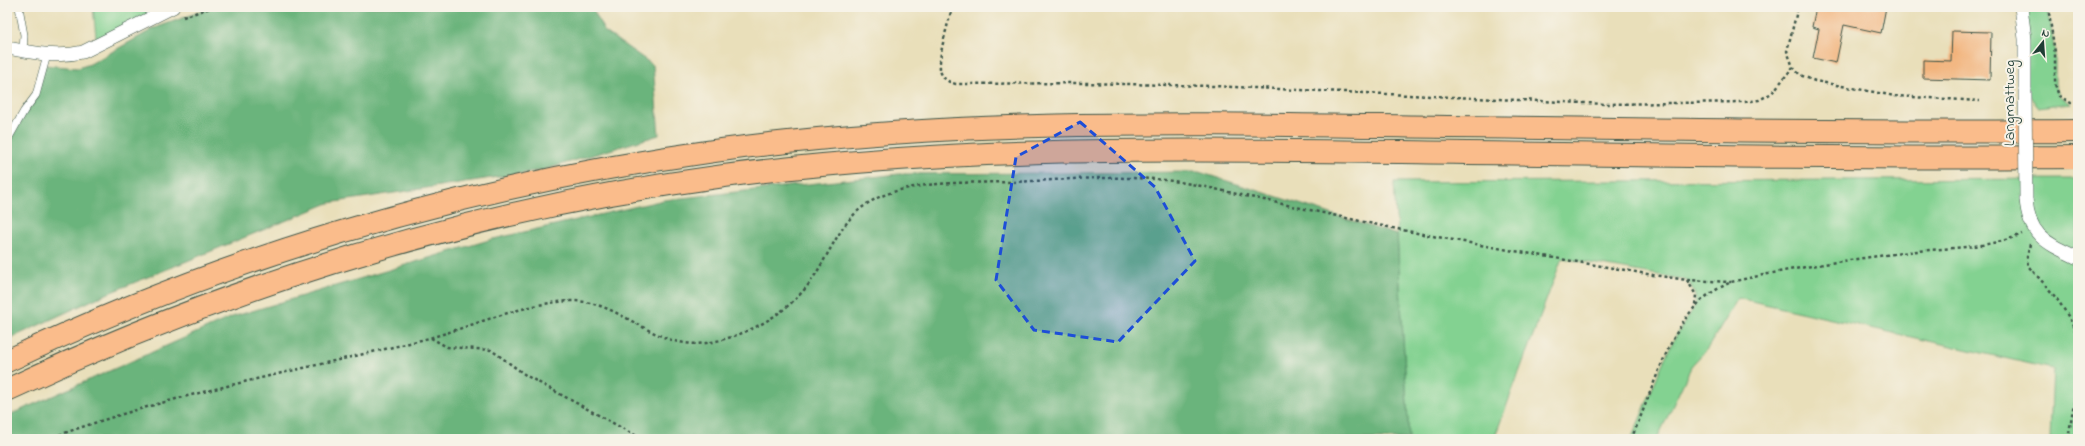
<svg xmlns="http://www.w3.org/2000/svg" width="2085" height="446" viewBox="0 0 2085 446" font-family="'Indie Flower',sans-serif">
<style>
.green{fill:#83d291;stroke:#518862}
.forest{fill:#6ab47b;stroke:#447858}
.building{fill:#f2b37c}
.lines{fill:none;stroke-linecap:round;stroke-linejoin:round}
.service-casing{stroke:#3d5548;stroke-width:8}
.minor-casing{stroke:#3d5548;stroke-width:14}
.motorway-casing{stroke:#3d5548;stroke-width:24}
.path{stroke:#3d5548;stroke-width:2.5;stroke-dasharray:3 3;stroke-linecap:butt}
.service{stroke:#fff;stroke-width:7}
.minor{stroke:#fff;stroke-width:13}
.motorway{stroke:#fabc8b;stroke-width:22}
.minor-bridge-casing{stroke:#3d5548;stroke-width:14;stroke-linecap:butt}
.minor-bridge{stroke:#fff;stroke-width:13}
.marked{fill:#1d4ed8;fill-opacity:0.2;stroke:#1d4ed8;stroke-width:3;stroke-dasharray:8 5;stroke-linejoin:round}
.labels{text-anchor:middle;stroke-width:4;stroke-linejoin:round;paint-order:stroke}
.street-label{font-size:16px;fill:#1f3d34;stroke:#f7f3e8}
</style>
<rect width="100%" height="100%" fill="#f7f3e8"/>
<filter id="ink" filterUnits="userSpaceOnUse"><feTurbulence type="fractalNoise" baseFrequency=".025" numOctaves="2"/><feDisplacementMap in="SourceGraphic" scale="8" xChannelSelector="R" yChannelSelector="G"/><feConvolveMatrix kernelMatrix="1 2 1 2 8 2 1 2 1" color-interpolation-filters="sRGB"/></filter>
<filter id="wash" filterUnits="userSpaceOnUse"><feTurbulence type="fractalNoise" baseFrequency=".012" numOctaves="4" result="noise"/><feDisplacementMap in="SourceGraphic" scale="16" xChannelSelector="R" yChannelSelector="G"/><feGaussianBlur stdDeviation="0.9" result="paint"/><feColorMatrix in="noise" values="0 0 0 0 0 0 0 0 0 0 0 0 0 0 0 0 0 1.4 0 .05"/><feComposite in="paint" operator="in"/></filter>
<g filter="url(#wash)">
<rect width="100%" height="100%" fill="#e9dfba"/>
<path class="green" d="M93,7H173L97,46Z
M2021,7H2048L2055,53V84L2059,96L2071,103L2038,107L2025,90Z
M2078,179V439H2050L2053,369L1738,298L1707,349L1692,365L1657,439H1631C1646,407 1657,373 1673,341C1677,333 1694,309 1695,305C1697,295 1692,287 1687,280L1562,258L1494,439H1409L1394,182Z"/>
<path class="forest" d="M213,7H592L604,31L653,65L659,135L543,170L329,203L99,297L7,340V141L36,95L45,65L78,68L90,64L155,28Z
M1199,172L1397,235L1409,439H7V416L232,317L489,240L664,200L899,174Z"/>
<g id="blocks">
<path class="building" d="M1816,7L1835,11L1836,7H1886L1881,33L1844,25L1836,63L1813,58L1819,29L1812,27Z
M1952,31L1991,32L1990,80L1923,78V60L1951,61Z"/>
</g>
</g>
<g filter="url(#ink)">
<use href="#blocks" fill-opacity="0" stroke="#3d5548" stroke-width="1"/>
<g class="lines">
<g class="service-casing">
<path id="service" d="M19,7L24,35L23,51
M7,141L24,111L36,95L47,55"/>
</g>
<g class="minor-casing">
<path id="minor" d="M2021,7L2025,39V90
M7,48C33,53 57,58 83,52L173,7
M2026,199C2029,237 2047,243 2078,258"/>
</g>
<g class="motorway-casing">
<path id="motorway" d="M7,361C230,255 470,185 714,151C935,120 1158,123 1380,126C1612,129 1845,133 2078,131
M7,390C234,283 476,209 724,176C949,146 1175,149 1401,152C1626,155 1852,159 2078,157"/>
</g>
<path class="path" d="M952,7C949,22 936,60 941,73C944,80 949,82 956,84L1083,83L1212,86L1606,104L1744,102L1759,100L1772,93L1793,67L1787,51L1798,7
M2048,7L2055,53V84L2059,96L2071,103L2078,102
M183,17L213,7
M1793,67L1800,75L1815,81L1895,96L1980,101
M2030,244L2027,257L2028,266C2049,289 2069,309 2078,340
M1687,280L1696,295L1695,305
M431,338L447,347L491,350L527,376L642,439
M48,439C172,393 301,371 429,338C474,326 523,303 570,301C620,299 655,351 706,343C746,337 790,313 813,278C840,237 845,204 900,190C935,181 975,183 1011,182C1062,180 1114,175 1165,180C1190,183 1216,189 1241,195C1288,205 1336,216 1383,226C1473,245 1563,259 1653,275L1687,280L1731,282
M1631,439C1649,401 1667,335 1696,306C1705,295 1719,288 1731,282C1787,269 1845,260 1902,253C1942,247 1985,250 2022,234
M2068,439L2078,379"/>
<use href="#service" class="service"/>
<use href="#minor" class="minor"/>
<use href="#motorway" class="motorway"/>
<g class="minor-bridge-casing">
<path id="minor-bridge" d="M2025,90L2026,199"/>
</g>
<use href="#minor-bridge" class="minor-bridge"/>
</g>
</g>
<path class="marked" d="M1080,122L1155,187L1195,261L1118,342L1034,330L996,280L1016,157Z"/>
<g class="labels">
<g class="street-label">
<text transform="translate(2008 103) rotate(-90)" y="6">Langmattweg</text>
</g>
</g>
<rect width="2085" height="446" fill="none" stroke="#f7f3e8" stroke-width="24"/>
<g transform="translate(2043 42) rotate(17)" stroke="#f7f3e8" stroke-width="3" paint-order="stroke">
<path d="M0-3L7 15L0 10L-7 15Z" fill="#1f3d34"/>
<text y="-6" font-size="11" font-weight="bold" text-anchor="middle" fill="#1f3d34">N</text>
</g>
</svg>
